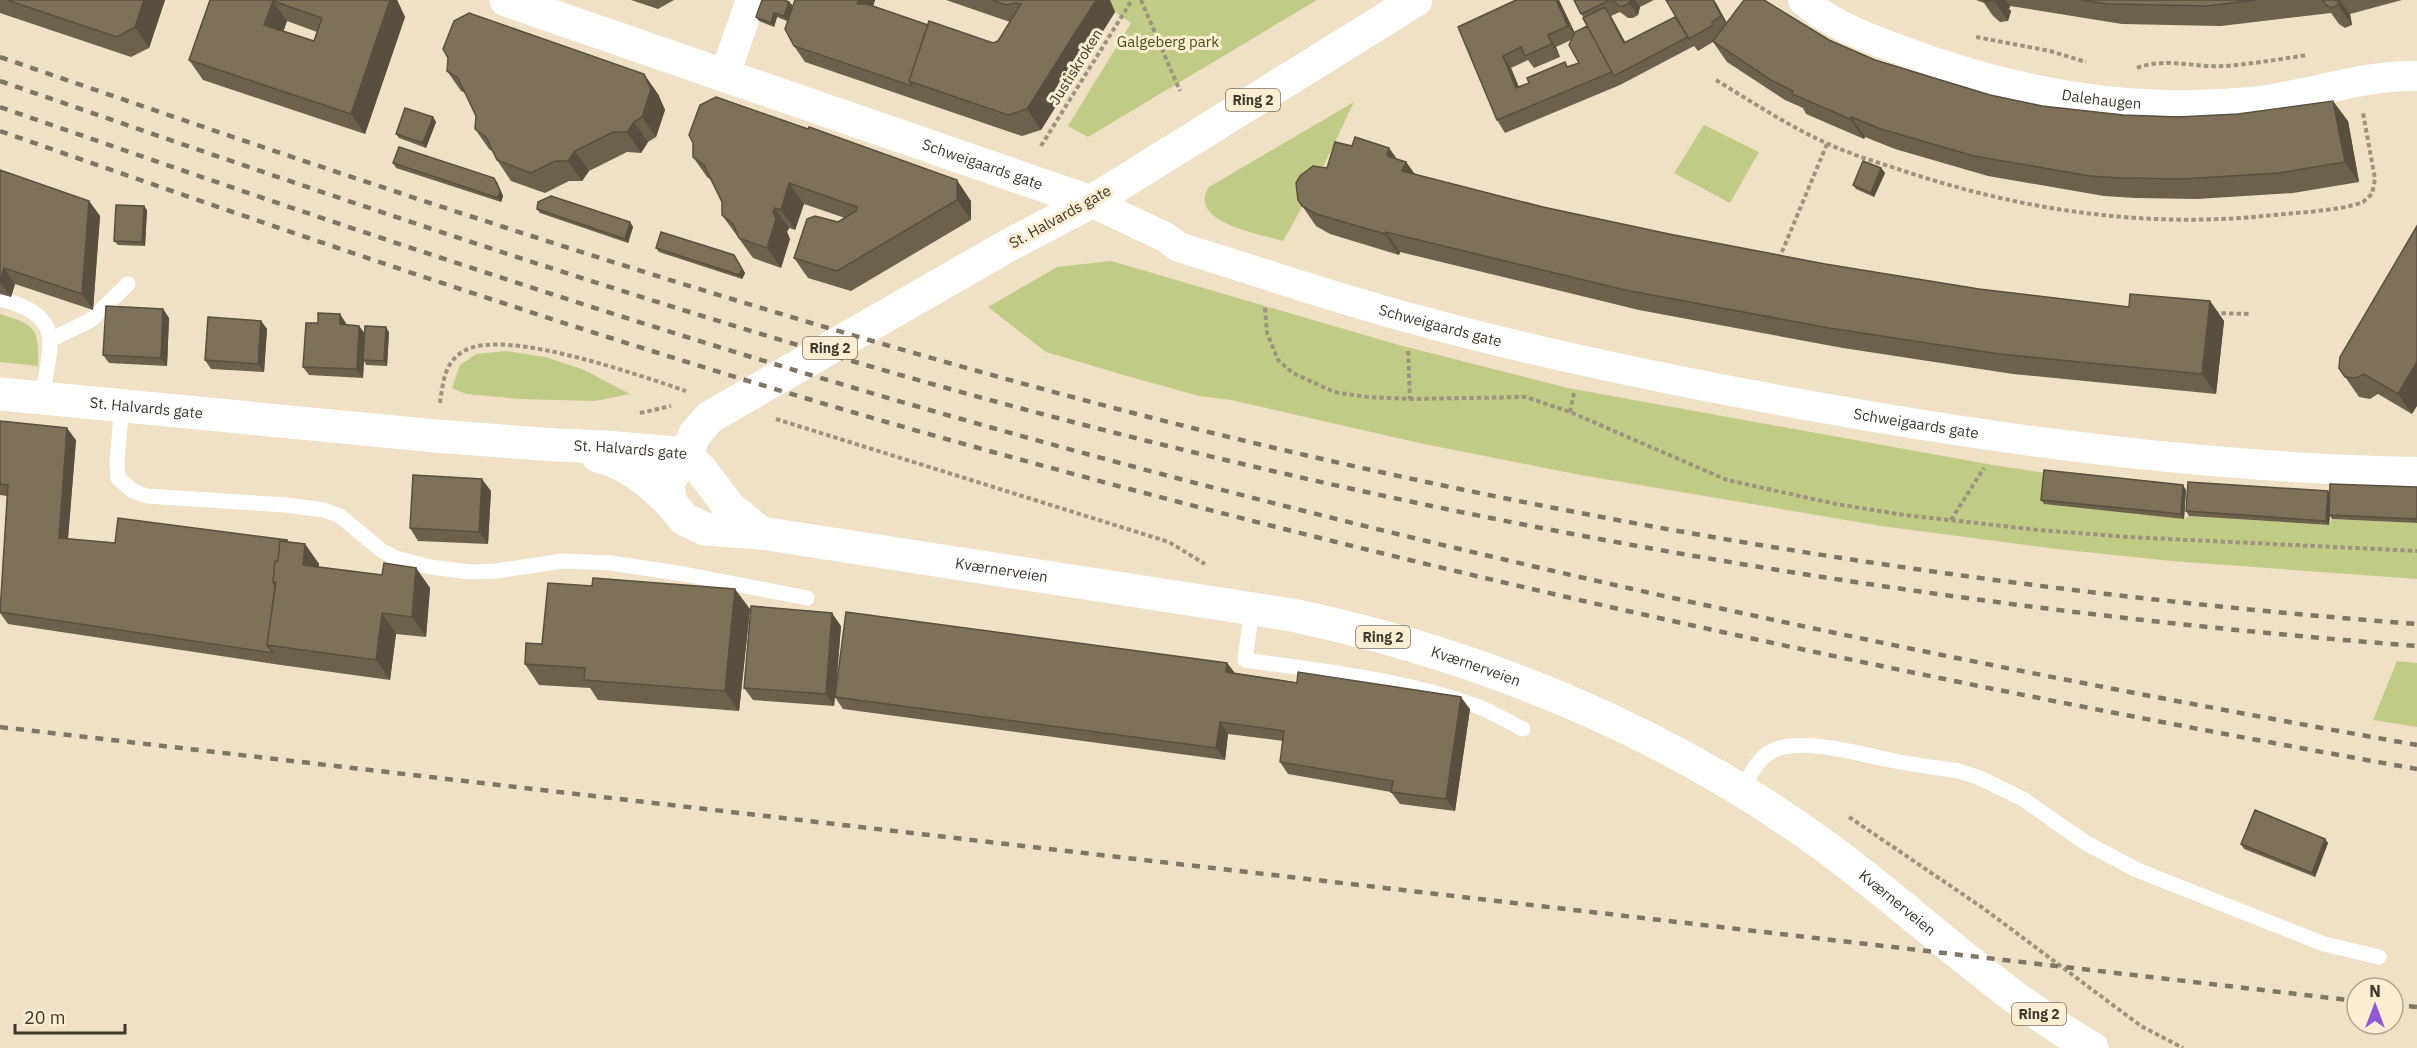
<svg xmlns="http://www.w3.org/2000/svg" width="2417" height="1048" viewBox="0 0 2417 1048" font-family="'IBM Plex Sans',sans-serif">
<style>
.green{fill:#c0cc85}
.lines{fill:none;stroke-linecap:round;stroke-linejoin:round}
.path{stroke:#9e927f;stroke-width:4;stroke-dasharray:4.5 3;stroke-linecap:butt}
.service{stroke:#fff;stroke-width:15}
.minor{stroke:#fff;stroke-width:30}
.tertiary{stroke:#fff;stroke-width:33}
.primary{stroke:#fff;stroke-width:33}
.rail{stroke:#7f7665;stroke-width:4.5;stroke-dasharray:8 8;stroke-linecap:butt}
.wall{fill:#6d614d;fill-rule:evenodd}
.shaded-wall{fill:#594f3e}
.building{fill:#7f7159;stroke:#594f3e;stroke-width:1.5;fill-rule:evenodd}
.labels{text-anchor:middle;stroke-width:6;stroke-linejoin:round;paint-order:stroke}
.shield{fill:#fdeed3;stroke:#776e5e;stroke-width:1.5}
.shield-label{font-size:14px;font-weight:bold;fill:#3d372c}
.park-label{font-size:15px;fill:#484f13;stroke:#fdeed3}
.street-label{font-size:15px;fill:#3d372c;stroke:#fdeed3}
</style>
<rect width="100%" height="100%" fill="#f0e0c6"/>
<path class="green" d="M1110,0H1317L1088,137L1068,126L1131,23L1115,12Z
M1354,102L1314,186L1283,241C1261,234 1186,223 1209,187Z
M1704,125L1759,152L1730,203L1674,173Z
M1111,261L1399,345L1568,388L1993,465L2046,473L2184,519L2189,516L2329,525L2332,519L2417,523V579L2171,561L2057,549L1881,526L1575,474L1424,444L1231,400L1199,396L1127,376L1046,352L988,307L1057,267Z
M0,314C36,325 39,328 38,366L0,362Z
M506,351L545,357L582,369L630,394L595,401L520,399L466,394L452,388L460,365L476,354Z
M2397,661L2417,663V727L2373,720Z"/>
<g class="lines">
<path class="path" d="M1141,0L1180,91
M1976,37L2050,51L2086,62
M2137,68C2164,57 2196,68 2225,66C2252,64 2280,59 2308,55
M1716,80C1752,102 1787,125 1826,143C1852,155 1880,163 1907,172C2022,210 2143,228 2264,216C2291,213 2340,211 2363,202L2372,194L2375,179L2363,113
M1041,146L1132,0
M1779,259L1827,144
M1265,308L1267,333L1278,360L1293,373L1334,392L1367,397L1410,399L1526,397L1570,412L1727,480L1836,504L1904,515L2039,530L2128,537L2417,551
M2214,313L2250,314
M1408,351L1410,399
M440,403C443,383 444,362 464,351C504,327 641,376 686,391
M1570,412L1574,393
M640,413L671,406
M776,419L1169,542L1205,564
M1951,520L1984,468
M1849,817L1983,908L2141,1026L2183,1048"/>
<path class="service" d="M0,299C67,316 50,344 42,398
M52,339L91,320L128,284
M122,405L117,461L118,478L133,491L147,496L286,505L324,510L340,516L381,550L396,558L430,567L470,572L496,571L563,561L611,563L684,574L807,598
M1252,607L1245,660C1322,671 1400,679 1474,705C1491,711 1507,721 1523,729
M1742,791C1750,777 1756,759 1772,751C1800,736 1864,755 1895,761C1916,765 1938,768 1959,771L1980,778L2023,799L2086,843L2137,870L2324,944L2379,957"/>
<g class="minor">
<path id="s1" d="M1803,0C1828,23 1865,37 1895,48C2009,92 2130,114 2251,102C2305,97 2364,74 2417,76"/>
<path d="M724,77L751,0"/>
<path id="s2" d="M1091,202L1165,237L1179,247C1256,271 1332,297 1410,318C1540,354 1673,381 1806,405C2008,442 2212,468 2417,472"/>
</g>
<g class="tertiary">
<path id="s3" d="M506,0L1091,202"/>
<path id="s4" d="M0,394L436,436L555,445L606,447L686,454"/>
<path d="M598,456C629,464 647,480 670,502"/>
</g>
<g class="primary">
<path id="s5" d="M1416,0L1091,202L1009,245L710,417L695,434L686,454L668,482L670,502L684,519L705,529L761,533L1292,615C1481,655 1662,729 1819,842C1910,907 1995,993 2092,1048"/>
<path d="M686,454L702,471L729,507L761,533"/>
</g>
<path class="rail" d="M0,57C367,184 734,308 1110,407C1534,518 1980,591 2417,624
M0,81C331,196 662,311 1001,403C1464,528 1938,609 2417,646
M0,107C329,222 658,334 993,428C1461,560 1938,660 2417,745
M0,131C328,246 658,360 993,452C1462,582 1938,684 2417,769
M0,727L2357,1001
M2393,1005L2417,1007"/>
</g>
<path class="wall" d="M0,0H165L149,48L131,57L0,13Z
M210,0H397L405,17L365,134L203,80L189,60ZM287,21L317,32L314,41L283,31Z
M631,0H674L658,9Z
M795,0H875L873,6L928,25L993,43L998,41L1010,22L946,0H1110L1115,12L1041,130L1022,136L805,62L794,46Z
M1559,0L1575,33L1590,30L1574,0H1654L1640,7L1638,15L1633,18H1628L1620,12L1611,16L1625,42L1716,3L1727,23L1829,40L1875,60L1990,95L2042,106L2123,115L2348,121L2359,182L2293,193L2197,199L2135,198L2104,196L1988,176L1895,149L1865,137L1864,139L1806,114L1803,108L1785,100L1727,62L1713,42L1698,51L1694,46L1620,85L1505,133L1497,120L1458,27ZM1571,40L1579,63L1519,87L1511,68L1528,60L1534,68L1560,57L1556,47Z
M1976,0H2402L2350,14L2352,25L2345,28L2339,24L2331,13L2221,26L2122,24L2010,6L2009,9L2011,11L2008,21L2000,22L1993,16L1984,3Z
M789,2L793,6L787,21L777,17L774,27L759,21L756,17Z
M447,71L658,94L665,110L656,137L648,142L641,153L627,152L589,171L582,181H569L545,193L511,181L497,160L493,152L489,149L475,129L476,116L465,93L461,91Z
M433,117L436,122L426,148L399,138L396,134Z
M1352,146L1389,148L1397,159L1406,162L1415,174L1543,207L1669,234L1825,264L1979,289L2129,307L2210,301L2224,321L2216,394L2013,374L1843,348L1639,310L1400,252L1399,255L1330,234L1316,226L1298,200L1327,168Z
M693,157L971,201V220L851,291L808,278L794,258L838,222L845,218L804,204L795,230L789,228L787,232L790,239L781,268L753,258L722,215V202L711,180L707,177Z
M393,163L497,182L503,196L501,202L396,168Z
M1881,168L1885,173L1874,197L1856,189L1853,185Z
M0,170L89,201L100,216L93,310L15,284L11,297L0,294Z
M144,206L147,210L145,246L118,245L114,241Z
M537,209L630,222L633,227L628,243L540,213Z
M2417,226L2412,414L2378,394L2370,399L2359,397L2339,368Z
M656,248L737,260L745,273L742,279L659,252Z
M163,309L169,318L167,366L109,363L103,355Z
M261,321L267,329L264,372L211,369L205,360Z
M318,323H346V325L359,326L364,333L389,332L387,366L366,365L364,361L363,378L309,375L303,367Z
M0,421L76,440L68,539L115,543L287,540L288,542L305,544L319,564V567L382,575L416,568L430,588L426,637L396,634L390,680L281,665L8,624L0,613L7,496L0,495Z
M2417,487V523L2332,519L2330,516L2329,525L2189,516L2186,511L2328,491L2330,493Z
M2186,490L2184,519L2044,504L2041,500Z
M491,491L488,544L418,541L410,528Z
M750,609L739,711L598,700L590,688L539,685L525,664L542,644Z
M841,626L836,692L1227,663L1235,673L1470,709L1455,811L1400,804L1391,792L1288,774L1280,762L1283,741L1228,734L1225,760L843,709L835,697L834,706L753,700L744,688Z
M2325,839L2328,843L2315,877L2244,849L2241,844Z"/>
<path class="shaded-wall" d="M144,0H165L149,48L135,27Z
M390,0H397L405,17L365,134L351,114Z
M859,0H875L868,20L857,4Z
M1096,0H1110L1115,12L1041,130L1027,109Z
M1556,0H1559L1577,38L1568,26Z
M1630,0H1635L1640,7L1638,15L1629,3Z
M1713,0H1714L1716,3L1730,29L1721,16Z
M1994,0H2005L2010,6L2009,9L2011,11L2008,21Z
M2337,0H2340L2350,14L2352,25L2338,5Z
M273,1L287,21L279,45L264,25Z
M789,2L793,6L787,21L784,16Z
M1605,7L1611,16L1630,51L1624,43Z
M774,13L777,17L774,27L771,23Z
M1548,35L1556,47L1560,57L1552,44Z
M1503,56L1511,68L1524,100L1516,88Z
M644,74L658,94L665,110L656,137L642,117Z
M2333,101L2348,121L2359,182L2345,162Z
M433,117L436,122L426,148L423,143Z
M1851,117L1865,137L1864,139L1850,119Z
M634,122L648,142L641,153L627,132Z
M1389,148L1403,168L1406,162L1420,182L1402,172L1387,156Z
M575,151L589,171L582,181L568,161Z
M1881,168L1885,173L1874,197L1871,193Z
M494,178L497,182L503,196L501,202L498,198Z
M957,180L971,201V220L957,200Z
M789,183L804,204L795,230L781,210Z
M89,201L100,216L93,310L82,294Z
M144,206L147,210L145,246L142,242Z
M775,208L789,228L787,232L790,239L781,268L767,248L773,212Z
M630,222L633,227L628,243L625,239Z
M1386,232L1400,252L1399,255L1385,234Z
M734,255L745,273L742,279L739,275Z
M4,268L15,284L11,297L0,282Z
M2210,301L2224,321L2216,394L2202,374Z
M163,309L169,318L167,366L161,358Z
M340,314L346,323V333L340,324Z
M261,321L267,329L264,372L258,364Z
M359,326L365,334L363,378L357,369Z
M386,327L389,332L387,366L384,361Z
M2417,362V406L2412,414L2398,394Z
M67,428L76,440L67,550L59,538Z
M482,479L491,491L488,544L479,532Z
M2183,485L2186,490L2184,519L2181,514Z
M2328,491L2331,495L2329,525L2326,521Z
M305,544L319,564L318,586L303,565Z
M416,568L430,588L426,637L412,617Z
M735,589L750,609L739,711L725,691Z
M382,613L396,634L390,680L376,660Z
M832,613L841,626L834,706L826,694Z
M1227,663L1236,675L1226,672Z
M1461,697L1470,709L1455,811L1446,799Z
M1220,722L1228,734L1225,760L1216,748Z
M2325,839L2328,843L2315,877L2312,873Z"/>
<path class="building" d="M7,0H144L135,27L117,37Z
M210,0H390L351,114L189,60ZM273,1L322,18L314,41L264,25Z
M762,0H784L789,2L784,16L774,13L771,23L756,17Z
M795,0H859L857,4H867L928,25L909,81L912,86L794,46L785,29Z
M991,0H1096L1027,109L1008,115L909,81L929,21L993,43L998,41L1021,4L1015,3L1006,5Z
M1516,0H1556L1568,26L1548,35L1552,44L1525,56L1521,47L1503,56L1516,88L1529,83L1527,78L1565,62L1567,67L1579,63L1569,45L1575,32L1587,26L1612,72L1497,120L1458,27Z
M1574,0H1610L1581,14Z
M1612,0H1630L1629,3L1624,6H1620Z
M1666,0H1713L1721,16L1712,22L1713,25L1689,39Z
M1744,0H1764L1829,40L1875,60L1990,95L2042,106L2123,115L2178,117L2238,114L2333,101L2345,162L2279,173L2182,179L2121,178L2090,176L1974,156L1881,129L1851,117L1850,119L1792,94L1793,91L1771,80L1713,41Z
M1984,0H1994L1986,2Z
M2081,0H2256L2207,6L2107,4Z
M2323,0H2337L2338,5L2331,8L2325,4Z
M1605,7L1624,43L1675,17L1688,37L1614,76L1583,18Z
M469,13L644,74L651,89L642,117L634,122L627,132H613L575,151L568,161H555L531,173L497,160L486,137L475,129L476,116L458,78L447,71L448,58L443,49L454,21Z
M716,97L808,129L809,127L957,180V200L837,271L794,258L807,219L815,216L838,222L856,211L857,207L789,183L781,210L775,208L773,212L776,219L767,248L739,238L733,224L722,215V202L704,165L693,157V143L689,135L700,105Z
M405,108L433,117L423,143L396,134Z
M1355,137L1389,148L1387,156L1406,162L1402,171L1543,207L1669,234L1825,264L1979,289L2129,307L2130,294L2210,301L2202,374L1999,354L1829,328L1625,290L1386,232L1385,234L1316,214L1302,206L1298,200L1296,183L1300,176L1313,166L1327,168L1335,142L1352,146Z
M399,147L494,178L500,191L498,198L393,163Z
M1863,161L1881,168L1871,193L1853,185Z
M0,170L89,201L82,294L4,268L0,282Z
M551,196L630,222L625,239L537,209L538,202Z
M116,205L144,206L142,242L114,241Z
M2417,226V362L2398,394L2364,374L2356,378L2345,377L2339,368L2340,357Z
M661,232L734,255L742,269L739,275L656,248Z
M106,306L163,309L161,358L103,355Z
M318,313L340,314V324L359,326L357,369L303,367L306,323H318Z
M208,317L261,321L258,364L205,360Z
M365,326L386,327L384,361L363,360Z
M0,421L67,428L59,538L115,543L118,518L287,540V542L280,541L278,561H275L273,582L275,586L267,645L273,653L0,612L8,485L0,484Z
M2044,470L2183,485L2181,514L2041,500Z
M413,475L482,479L479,532L410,528Z
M2188,482L2328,491L2326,521L2186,511Z
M2330,484L2417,487V519L2329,515Z
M280,541L305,544L303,565L382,575L384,563L416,568L412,617L382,613L376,660L267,645L276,582H273L275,561H278Z
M593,578L735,589L725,691L584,680L585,668L525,664L526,643L542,644L548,583L592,586Z
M751,606L832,613L826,694L744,688Z
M846,612L1227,663L1226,672L1297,683L1298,672L1461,697L1446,799L1391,792L1393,781L1280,762L1284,731L1220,722L1216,748L835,697Z
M2255,810L2325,839L2312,873L2241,844Z"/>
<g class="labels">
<g class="shield">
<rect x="1226" y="89" width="54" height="22" rx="4.5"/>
<rect x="803" y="337" width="54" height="22" rx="4.5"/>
<rect x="1356" y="626" width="54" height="22" rx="4.5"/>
<rect x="2012" y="1003" width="54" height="22" rx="4.5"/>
</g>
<g class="shield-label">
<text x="1253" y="105">Ring 2</text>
<text x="830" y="353">Ring 2</text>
<text x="1383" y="642">Ring 2</text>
<text x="2039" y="1019">Ring 2</text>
</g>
<g class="park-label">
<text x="1168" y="47">Galgeberg park</text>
</g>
<g class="street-label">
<text transform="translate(1076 67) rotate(-58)" y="5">Justiskroken</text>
<text dy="5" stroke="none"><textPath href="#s1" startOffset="318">Dalehaugen</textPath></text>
<text dy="5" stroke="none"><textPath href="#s3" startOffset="504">Schweigaards gate</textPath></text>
<text transform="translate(1060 217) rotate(-29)" y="5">St. Halvards gate</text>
<text dy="5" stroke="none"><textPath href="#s2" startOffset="372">Schweigaards gate</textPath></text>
<text dy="5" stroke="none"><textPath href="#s4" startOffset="147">St. Halvards gate</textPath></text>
<text dy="5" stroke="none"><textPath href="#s2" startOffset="858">Schweigaards gate</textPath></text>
<text dy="5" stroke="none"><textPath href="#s4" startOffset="633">St. Halvards gate</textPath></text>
<text dy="5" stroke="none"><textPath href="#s5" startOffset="1263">Kværnerveien</textPath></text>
<text dy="5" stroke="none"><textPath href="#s5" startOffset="1748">Kværnerveien</textPath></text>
<text dy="5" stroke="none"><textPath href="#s5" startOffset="2234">Kværnerveien</textPath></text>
</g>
</g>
<g transform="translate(2375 1006)"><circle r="28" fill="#fdeed3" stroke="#b0a590" stroke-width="1.5"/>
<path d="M0-4.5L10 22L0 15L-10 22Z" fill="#8e5ad3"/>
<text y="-9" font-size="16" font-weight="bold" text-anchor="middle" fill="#3d372c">N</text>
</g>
<path d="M15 1024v9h110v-9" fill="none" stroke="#3d372c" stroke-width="3"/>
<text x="24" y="1024" font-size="18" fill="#3d372c" stroke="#fdeed3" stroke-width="4.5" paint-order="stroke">20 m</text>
</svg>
